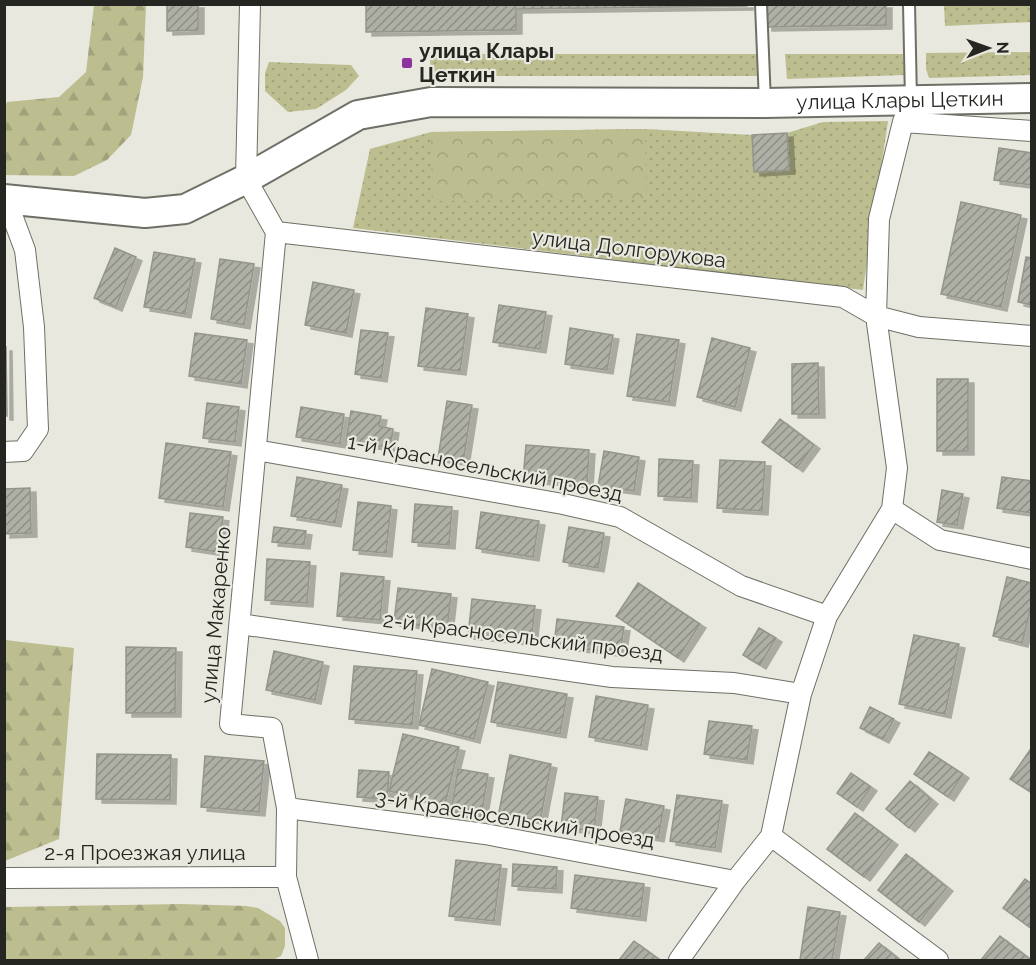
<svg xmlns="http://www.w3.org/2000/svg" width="1036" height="965" viewBox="0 0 1036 965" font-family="Raleway,sans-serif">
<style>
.grass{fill:url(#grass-dots)}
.forest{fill:url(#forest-firs)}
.park{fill:url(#park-crowns)}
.building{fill:url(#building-hatch);stroke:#94958b;stroke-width:1.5;filter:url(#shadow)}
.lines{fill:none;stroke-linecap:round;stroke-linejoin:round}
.lane-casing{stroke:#6e6f66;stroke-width:14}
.street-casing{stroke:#6e6f66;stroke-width:22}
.secondary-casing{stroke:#6e6f66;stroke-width:32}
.lane{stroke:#fff;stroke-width:10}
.street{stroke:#fff;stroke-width:20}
.secondary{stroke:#fff;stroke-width:28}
.poi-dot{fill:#8d339f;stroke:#e8e8de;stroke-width:2}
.labels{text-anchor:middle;stroke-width:4.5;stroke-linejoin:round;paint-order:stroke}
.poi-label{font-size:21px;font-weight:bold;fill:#252521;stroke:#e8e8de;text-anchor:start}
.street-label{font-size:21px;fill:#252521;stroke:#e8e8de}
</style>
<defs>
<pattern id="grass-dots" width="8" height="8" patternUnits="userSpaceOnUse" patternTransform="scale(1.5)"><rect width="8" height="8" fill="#bcbe90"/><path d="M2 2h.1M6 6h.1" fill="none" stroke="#a1a37c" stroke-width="1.8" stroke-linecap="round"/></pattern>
<pattern id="forest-firs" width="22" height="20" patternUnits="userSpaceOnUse" patternTransform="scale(1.5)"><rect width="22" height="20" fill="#bcbe90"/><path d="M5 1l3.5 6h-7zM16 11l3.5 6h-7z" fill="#a1a37c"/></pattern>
<pattern id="park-crowns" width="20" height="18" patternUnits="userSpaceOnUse" patternTransform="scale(1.5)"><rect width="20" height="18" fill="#bcbe90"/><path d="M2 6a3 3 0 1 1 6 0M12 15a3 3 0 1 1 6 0" fill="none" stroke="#a1a37c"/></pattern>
<pattern id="building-hatch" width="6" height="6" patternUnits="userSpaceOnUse" patternTransform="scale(1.5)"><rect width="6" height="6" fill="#aeafa5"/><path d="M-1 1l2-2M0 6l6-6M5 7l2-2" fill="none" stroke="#8d8e86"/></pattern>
<filter id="shadow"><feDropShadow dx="6" dy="4" stdDeviation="0" flood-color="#0004"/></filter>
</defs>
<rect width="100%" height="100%" fill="#e8e8de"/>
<path class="grass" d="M944,5H1031V22L945,26Z
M1031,52V75L929,78L926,69V53Z
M429,54H757V76H432Z
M785,54H903L904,75L787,79Z
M269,62L351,65L359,76L346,90L316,109L288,112L265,91V73Z
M888,121L863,290L353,228L370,149L431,132L645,129L752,135L787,133L823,122Z"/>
<path class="forest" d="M94,5H146L143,77L131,135L107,160L74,176L5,175L4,110L7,102L59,97L86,72Z
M5,640L74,648L59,839L5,861Z
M181,904L246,906L258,908L280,921L285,928V946L281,956L273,960H5V907Z"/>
<path class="park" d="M645,129L646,199L432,201L431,132Z"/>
<path class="building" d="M167,4H198V30L167,31Z
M366,4H747V6L516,9V30L366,32Z
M765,4H886V25L766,27Z
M787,133L789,170L754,172L752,135Z
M999,148L1032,153V185L994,180Z
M961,202L1021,215L1001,307L941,294Z
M115,248L136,257L116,307L94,298Z
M154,252L195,259L185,314L144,307Z
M1026,257L1032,258V305L1018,302Z
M220,259L254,264L244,325L211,319Z
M313,282L354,290L346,333L305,325Z
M499,305L546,312L540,349L493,342Z
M426,308L468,314L460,371L418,366Z
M570,328L613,335L607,370L565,364Z
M361,330L388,333L381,378L355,374Z
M195,333L247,340L241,384L189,376Z
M637,334L679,340L669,402L627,396Z
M712,338L750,348L735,407L697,397Z
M4,347H6L7,416H4Z
M818,363L819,414H792V364Z
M937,379H968V451H937Z
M447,401L472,405L463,462L438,458Z
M207,403L239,407L235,442L203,438Z
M301,407L344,414L340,444L296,437Z
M351,411L381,416L379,426L393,429L390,448L346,441Z
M780,419L814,445L797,468L762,442Z
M166,443L231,452L223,507L159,498Z
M526,445L589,450L587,484L523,479Z
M604,451L639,457L634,491L598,486Z
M659,459L693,461L691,498L658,496Z
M720,460L765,462L762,511L717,508Z
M297,477L342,485L335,523L291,516Z
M1002,477L1032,481V513L997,508Z
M30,488L31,533L4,534V489Z
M942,490L963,494L957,525L937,522Z
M358,502L391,506L386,553L353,550Z
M415,504L452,507L449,545L412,542Z
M481,512L539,521L533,557L476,548Z
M190,513L223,517L218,552L186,547Z
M274,527L306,531L304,545L272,542Z
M569,527L604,533L598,568L563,562Z
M267,559L310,562L307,603L265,600Z
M341,573L384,577L380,620L337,616Z
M1007,577L1032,583V603L1022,643L993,636Z
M638,583L700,624L678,658L616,616Z
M398,588L451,594L447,629L394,622Z
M472,599L535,606L531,642L468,635Z
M557,619L624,627L620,653L554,645Z
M759,628L776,638L760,665L743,655Z
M914,635L959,644L945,714L899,704Z
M126,647L176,648L175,713H126Z
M274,651L323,662L315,700L266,690Z
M354,666L417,671L412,725L349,719Z
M432,669L488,682L474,739L419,725Z
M498,682L567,694L560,734L491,722Z
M596,696L648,705L641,746L589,737Z
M870,707L894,719L883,739L860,728Z
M709,721L752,726L747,760L704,754Z
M403,734L459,747L445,804L389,791Z
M1032,747V793L1010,779Z
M929,752L963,774L948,797L914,774Z
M97,754L171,755L170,800L96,799Z
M510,755L551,764L540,821L499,812Z
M205,756L264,761L259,812L201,807Z
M458,769L488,774L481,817L451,812Z
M359,770L389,772L387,799L357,797Z
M851,773L871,787L857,807L837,793Z
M910,781L932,800L909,828L886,809Z
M565,793L598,797L594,831L561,827Z
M677,795L722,801L715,848L670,841Z
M626,799L664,806L658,838L620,831Z
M855,813L892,841L864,877L827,849Z
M906,854L947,887L919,922L878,890Z
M456,860L501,865L494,921L449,916Z
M513,864L557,867L556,889L512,886Z
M575,875L644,884L640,917L571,908Z
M1025,879L1032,884V929L1003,908Z
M808,907L840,912L832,960H800Z
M1000,936L1031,960H981Z
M634,941L660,960H619Z
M879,943L900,960H864Z"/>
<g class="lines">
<g class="lane-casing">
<path id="lane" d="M761,4L765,103
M909,4L911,100"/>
</g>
<g class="street-casing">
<path id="street" d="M250,4L246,179L276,232L843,297L876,316L919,327L1032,336
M903,122L1032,131
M276,232L230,724L272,728L287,808L286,877L308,960
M256,450L563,504L620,517L741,586L827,616
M4,452L23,451L38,429L34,327L25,250L6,199
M892,509L940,540L1032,559
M240,624L612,677L734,683L801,694
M287,808L485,834L735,881
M771,836L938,960
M4,878L286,877
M679,960L735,881L771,836L801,694L827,616L892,509L897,468L876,316L879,219L903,122L911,100"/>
</g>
<g class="secondary-casing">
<g id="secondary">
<path id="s1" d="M4,199L145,213L185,209L246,179L358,115L431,102L765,103L1032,98"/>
</g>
</g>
<use href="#lane" class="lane"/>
<use href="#street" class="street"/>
<use href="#secondary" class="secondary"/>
</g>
<rect class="poi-dot" x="401" y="57" width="12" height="12" rx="3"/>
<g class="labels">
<g class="poi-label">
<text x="419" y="58">улица Клары<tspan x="419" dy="24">Цеткин</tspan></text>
</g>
<g class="street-label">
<text dy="7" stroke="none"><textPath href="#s1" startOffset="922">улица Клары Цеткин</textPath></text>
<text transform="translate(629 249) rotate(7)" y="7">улица Долгорукова</text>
<text transform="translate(485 468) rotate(11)" y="7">1-й Красносельский проезд</text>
<text transform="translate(216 615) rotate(-85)" y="7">улица Макаренко</text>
<text transform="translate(523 637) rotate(7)" y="7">2-й Красносельский проезд</text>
<text transform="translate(515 819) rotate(9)" y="7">3-й Красносельский проезд</text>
<text x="145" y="860">2-я Проезжая улица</text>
</g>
</g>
<rect width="1036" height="965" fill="none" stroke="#252521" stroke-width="12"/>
<g transform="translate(988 48) rotate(89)" stroke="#e8e8de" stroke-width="4.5" paint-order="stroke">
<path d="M0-4.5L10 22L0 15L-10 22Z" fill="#252521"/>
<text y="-9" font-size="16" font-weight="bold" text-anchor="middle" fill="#252521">N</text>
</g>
</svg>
